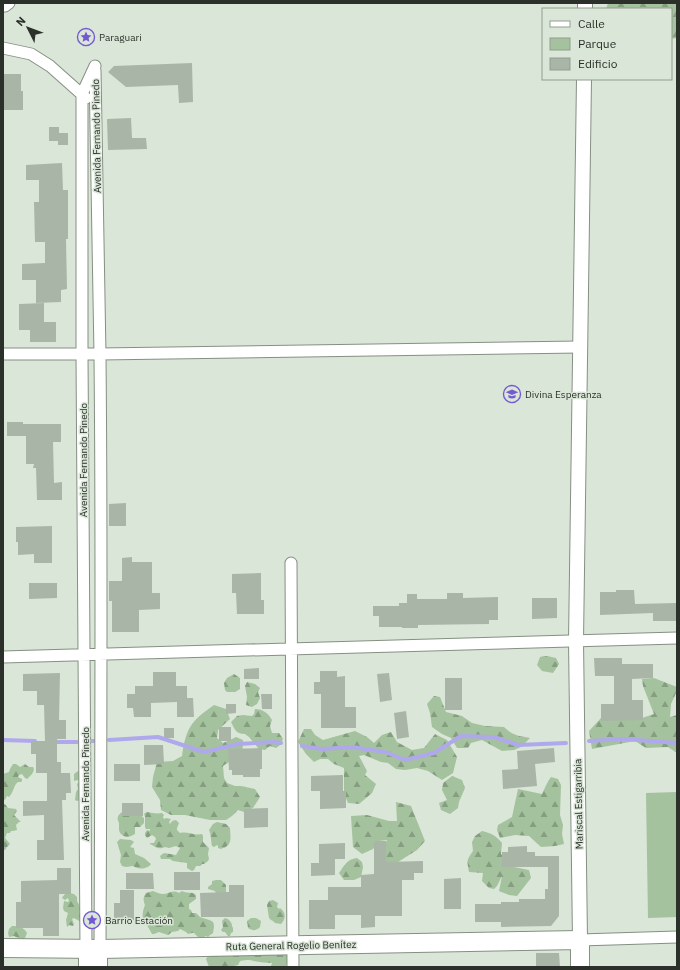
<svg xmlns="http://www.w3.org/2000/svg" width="680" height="970" viewBox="0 0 680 970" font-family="'IBM Plex Sans',sans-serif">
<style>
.green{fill:#a4c29d}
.forest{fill:url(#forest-firs)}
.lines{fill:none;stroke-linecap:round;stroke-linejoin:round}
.stream{stroke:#b0a8ec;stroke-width:4}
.building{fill:#a9b5a7}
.minor-casing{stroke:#859083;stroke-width:13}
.tertiary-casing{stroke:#859083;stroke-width:16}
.primary-casing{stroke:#859083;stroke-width:20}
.minor{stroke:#fff;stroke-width:11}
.tertiary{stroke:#fff;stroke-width:14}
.primary{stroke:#fff;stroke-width:18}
.labels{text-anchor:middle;stroke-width:3;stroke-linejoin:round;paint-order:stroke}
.poi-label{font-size:10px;fill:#2b302a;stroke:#dae6d7;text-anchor:start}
.street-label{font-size:10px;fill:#2b302a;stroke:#dae6d7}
</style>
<defs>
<pattern id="forest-firs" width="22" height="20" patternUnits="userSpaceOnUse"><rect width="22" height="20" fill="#a4c29d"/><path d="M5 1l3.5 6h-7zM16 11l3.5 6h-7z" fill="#869e80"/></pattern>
</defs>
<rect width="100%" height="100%" fill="#dae6d7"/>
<path class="green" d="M677,792V917L648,918L646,793Z"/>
<path class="forest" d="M608,3H677V38L671,39V9H606Z
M547,656L556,658L559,664L553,673L542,671L537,665L540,657Z
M234,674L240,678V689L235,692H227L225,690L224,683L227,678Z
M654,678L677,687V691L671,704L670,717L677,715V753L668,747L646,748L635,741L592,749L589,731L601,718L639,719L654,714L643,686L642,679Z
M247,682L255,684L260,688L258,692L260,698L257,704L252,707L246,705L247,697L245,686Z
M434,696L440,697L446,712L462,716L472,723L485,726L504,727C512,735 518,736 530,738L521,747L514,750L502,751L482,740L471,743L468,748H457L451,738L442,734L432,727L430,713L427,704Z
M214,705L226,709L230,719L218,730L217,738L223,743L230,740L236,737L243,740C244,757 236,757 223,766L224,778L227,783L235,786H241L255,789L260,797L253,808L244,812L238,810L232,816L226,820H210L185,815H171L161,810L160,800L152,787L153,777L157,762L173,761L182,756C186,728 191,721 214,705Z
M255,709C263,709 268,713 272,720L270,726L272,733H279L283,739L280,745L276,748L270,746L265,750L259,749L249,737L245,734C236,734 235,730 231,722L237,716L243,715L252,716L254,714Z
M304,729H311L315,735L323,740L355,731L367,737L374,743L382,735L391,732L397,742L412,750L424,748L435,734L447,740L457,757L453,773L442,780L428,771L417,768L405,770L396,769L388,763L381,762L364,755L359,756L367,771L365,775L376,784L372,793L359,804L348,803L344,793V768L334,764L328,759H320L314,762L306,754L298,742Z
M13,764H16L20,767L25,764L29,767H33C36,771 30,776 27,779L25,778L22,774L19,775L18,777L22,779V781L21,782H18C13,786 14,792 9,797L7,796L5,800L3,799V774L9,772L10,769Z
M78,771H80V800L77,801L75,800L76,792L78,789L77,784L79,782L78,780L74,781V774Z
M452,776L462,780L465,788L459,802L458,808L450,814L441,810L439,803L447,800L442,790L443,783Z
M551,777L558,779L561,785L560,815L563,825L562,834L564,844L555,846L541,847L529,836L515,835L500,838L497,830L498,825L512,817L518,789L542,794C545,788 547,782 551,777Z
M396,802L411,806L425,841L417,850L398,862L389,866L382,859L384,847L387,840L379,841L373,849L362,854L353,847L351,816L367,815L389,821H397Z
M5,804L8,808L16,809L17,811L14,815L21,822H19L16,825L17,830L13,831H11L10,833H7L5,838L10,844L6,848V849L3,851V805Z
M122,812L139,814L144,818V823L140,827H135V834C129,838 121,838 119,830C119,828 119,825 119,823C118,820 117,820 118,817C118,815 121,813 122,812Z
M147,812C153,813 156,814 162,813L164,815L163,817L164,819L166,818L171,819L169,822L170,824L172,821L176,820L179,823L177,828V830L180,833C188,831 194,836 202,834L203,836V842L209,848L208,854L209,859L208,861L204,864H202L200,866H196L194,870L192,871L187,868V863L173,861L170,859H161L160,856L164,853L176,855L180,848L176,846L169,848L165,847C159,850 156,847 150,844V843H154L156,839L155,837L152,835L147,838L145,835V833L147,830L150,831V829H146L145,827V816L144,814L145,813Z
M217,822L226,824L230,828C230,836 233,844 224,848H223L221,849L218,848V846L217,845L214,847L212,846C211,842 211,833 209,830L213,824Z
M482,831C493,834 495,835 502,843L501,854L514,867L529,870L531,878L517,896L509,895L499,891L502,876L497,886L494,889L489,888L482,881L483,873L469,872C467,861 466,861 473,851L472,842L475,836Z
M120,839L131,840L134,842L130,847L134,848L135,854L144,858L151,864C148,869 138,870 133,866L126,867L122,866L120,862L121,855L117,842Z
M357,858L362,862L363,867L361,877L354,880H344L339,873C344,866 347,859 357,858Z
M216,880H221L226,885V896L216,894L215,891L208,889V887L212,884V881Z
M153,891C156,892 160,894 163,894C169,894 172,889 179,893L182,891C186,894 192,891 196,895V899L189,904V909L191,910L192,913H196L200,917C212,922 216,918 213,933L210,935L208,937L206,936L204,937H198L194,933H192L188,934L186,932L180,929L178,931L172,932L168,935L159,932L154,934H152L147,925V922L146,920H143C142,916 143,909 145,905C143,900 143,897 146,893Z
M69,893L74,894L77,897V901C79,904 81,908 79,912L81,915V922L74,918L72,919L74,924L73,926L69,925L67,927L66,920L68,913L64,911L63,908L64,901L68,902L69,901L68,898L65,900L62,898L65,894Z
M273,900L278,903L277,907L279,909L280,908C286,912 286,919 281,924L275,923L273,921L271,920L269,918L267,905L269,901Z
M225,918C229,919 232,922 232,926L233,928V932L231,933L230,936H228L225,932H223L221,930L223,927L222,921Z
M251,918H256L261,921L260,927C256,931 253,931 248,928L247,921Z
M12,926C18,926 24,927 27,933L25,938L23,939L18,938L14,936L9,937L8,933L9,929Z
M286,953L288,958L286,967H271L272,963C265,963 256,962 250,960C246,960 244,960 240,961L238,965L234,966L233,967H209L206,959L209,954Z"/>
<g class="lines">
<path class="stream" d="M3,740L35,741
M109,740L158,737L204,752L238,744L274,742L281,743
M92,741H94
M589,741L624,739L677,743
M52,742H77
M302,746L322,749L352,747L385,752L405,760L434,753L461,736L494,737L518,745L566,743"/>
</g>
<path class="building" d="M192,63L193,102L179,103L178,85L126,87L108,72L114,66Z
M3,74H21V91H23V110H3Z
M131,118L132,138H146L147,149L108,150L107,119Z
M49,127H59V133H68V145H58V141H49Z
M62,163L63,190H68V239H66L67,289L61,290V302L36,303V280H22V264L45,263V242H35L34,202H39V180H26V165Z
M44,303V322H56V342H30V330H19V304Z
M7,422H23V424H61V442H53L54,483L62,482V500H37L36,468H33L34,464H26V436H7Z
M126,503V526H109V504Z
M52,526V563H34V554L18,555V542H16V527Z
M132,557V562H152V593H160V609L139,610V632H112V601H109V581H122V558Z
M261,573V600H264V614H237L236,593H232V574Z
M29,583H57V598L29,599Z
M616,590H634L635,604L677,603V621H653V613L600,615V592H616Z
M447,593H463V598L498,597V620H489V624L418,625V628H402V627H379V616H373V606H399V603H407V594H417V599H447Z
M532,598H557V618L532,619Z
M594,658H622V664H653V678L632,679V700H643V720L601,721V704H614V676H595Z
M259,668V679H244V669Z
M320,671H337V677L345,676V707H356V728H321V694H314V682H320Z
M153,672H176V686H187V698H193L194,717H177V702L151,703V717H134L133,708H127V694H135V686H153Z
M60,673L59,720H66V739H57V762H61V773H70L71,793H66V800H62L64,860H37V840H44V815L23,816V801H47V773H36V754H31V741H45L44,705H37V691H23V674Z
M389,673L392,700L380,702L377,674Z
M445,678H462V710H445Z
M261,694H272V709H262Z
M226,704H236V713L226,714Z
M406,711L409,737L397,739L394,713Z
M219,727H231V741H219Z
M164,728H174V738H164Z
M144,745H163L164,764L144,765Z
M262,748V769H260V777H243V775H232V770H229L228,749Z
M554,748L555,762L535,764L537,786L503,789L502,770L518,769L517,751Z
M114,764H140V781H114Z
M343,775V791H346V808L320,809V791H311V776Z
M122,803H143V816H122Z
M268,808V827L244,828V809Z
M374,841H386V862L423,861V873H414V880H402V916H375V927L361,928V915H335V929H309V900H328V887H361V875L374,874Z
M345,843V859H335V875L311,876V863H319V844Z
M527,846V852H535V856H559V916L551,926L501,927V922H475V904H501V902H519V899H545V889H548V867H502V852H508V847Z
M57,868H71V894H59V936H43V928H16V902H21V881L57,880Z
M174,872H200V890H174Z
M126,873H153L154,889H126Z
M461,878V909H444V879Z
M229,885H244V917H201L200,893L229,892Z
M120,890H134V920H114V903H120Z
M536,953H559L560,967H536Z"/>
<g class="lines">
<g class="minor-casing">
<path id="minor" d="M3,6H5L9,3
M3,48L31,54L50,66L86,98
M95,70C96,165 99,261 100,357C102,554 101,751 100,949
M3,354H100L580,347
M291,563L293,967
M3,657L677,638
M580,940L677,937
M86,949L82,355V94L95,66"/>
</g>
<g class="tertiary-casing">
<path id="tertiary" d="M585,9V3
M580,940L576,641L584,79
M86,967V949
M100,967V949"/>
</g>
<g class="primary-casing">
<path id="primary" d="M3,948L100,949L580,940V967"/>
</g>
<use href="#minor" class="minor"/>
<use href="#tertiary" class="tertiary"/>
<use href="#primary" class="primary"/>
</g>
<defs>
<g id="sight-ring" transform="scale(0.9)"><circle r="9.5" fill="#dae6d7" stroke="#7359d3" stroke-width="1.5"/><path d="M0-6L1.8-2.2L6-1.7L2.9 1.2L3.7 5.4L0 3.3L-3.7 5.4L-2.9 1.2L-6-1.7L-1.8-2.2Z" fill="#7359d3"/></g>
<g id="school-ring" transform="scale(0.9)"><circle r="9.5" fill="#dae6d7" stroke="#7359d3" stroke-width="1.5"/><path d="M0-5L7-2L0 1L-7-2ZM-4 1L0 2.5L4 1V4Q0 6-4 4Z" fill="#7359d3"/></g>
</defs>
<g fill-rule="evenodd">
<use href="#sight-ring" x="86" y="37"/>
<use href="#school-ring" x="512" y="394"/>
<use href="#sight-ring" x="92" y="920"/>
</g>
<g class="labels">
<g class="poi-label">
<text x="99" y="41">Paraguari</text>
<text x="525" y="398">Divina Esperanza</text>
<text x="105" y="924">Barrio Estación</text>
</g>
<g class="street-label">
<text transform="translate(96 136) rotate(-91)" y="4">Avenida Fernando Pinedo</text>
<text transform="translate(83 460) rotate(-90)" y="4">Avenida Fernando Pinedo</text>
<text transform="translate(85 784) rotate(-90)" y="4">Avenida Fernando Pinedo</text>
<text transform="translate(578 804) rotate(-91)" y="4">Mariscal Estigarribia</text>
<text transform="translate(291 945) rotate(-1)" y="4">Ruta General Rogelio Benítez</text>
</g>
</g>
<rect width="680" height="970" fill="none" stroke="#2b302a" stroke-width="8"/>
<rect x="542" y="8" width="130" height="72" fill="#dae6d7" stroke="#949d92"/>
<rect x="550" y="21" width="20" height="6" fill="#ffffff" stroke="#949d92"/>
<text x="578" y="28" font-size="12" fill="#2b302a">Calle</text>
<rect x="550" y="38" width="20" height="12" fill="#a4c29d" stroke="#949d92"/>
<text x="578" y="48" font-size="12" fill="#2b302a">Parque</text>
<rect x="550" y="58" width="20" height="12" fill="#a9b5a7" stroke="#949d92"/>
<text x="578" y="68" font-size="12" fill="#2b302a">Edificio</text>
<g transform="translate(28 28) rotate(312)" stroke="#dae6d7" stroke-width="3" paint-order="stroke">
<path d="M0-3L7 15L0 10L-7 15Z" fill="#2b302a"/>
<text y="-6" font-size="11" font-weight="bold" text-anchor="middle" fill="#2b302a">N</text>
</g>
</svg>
